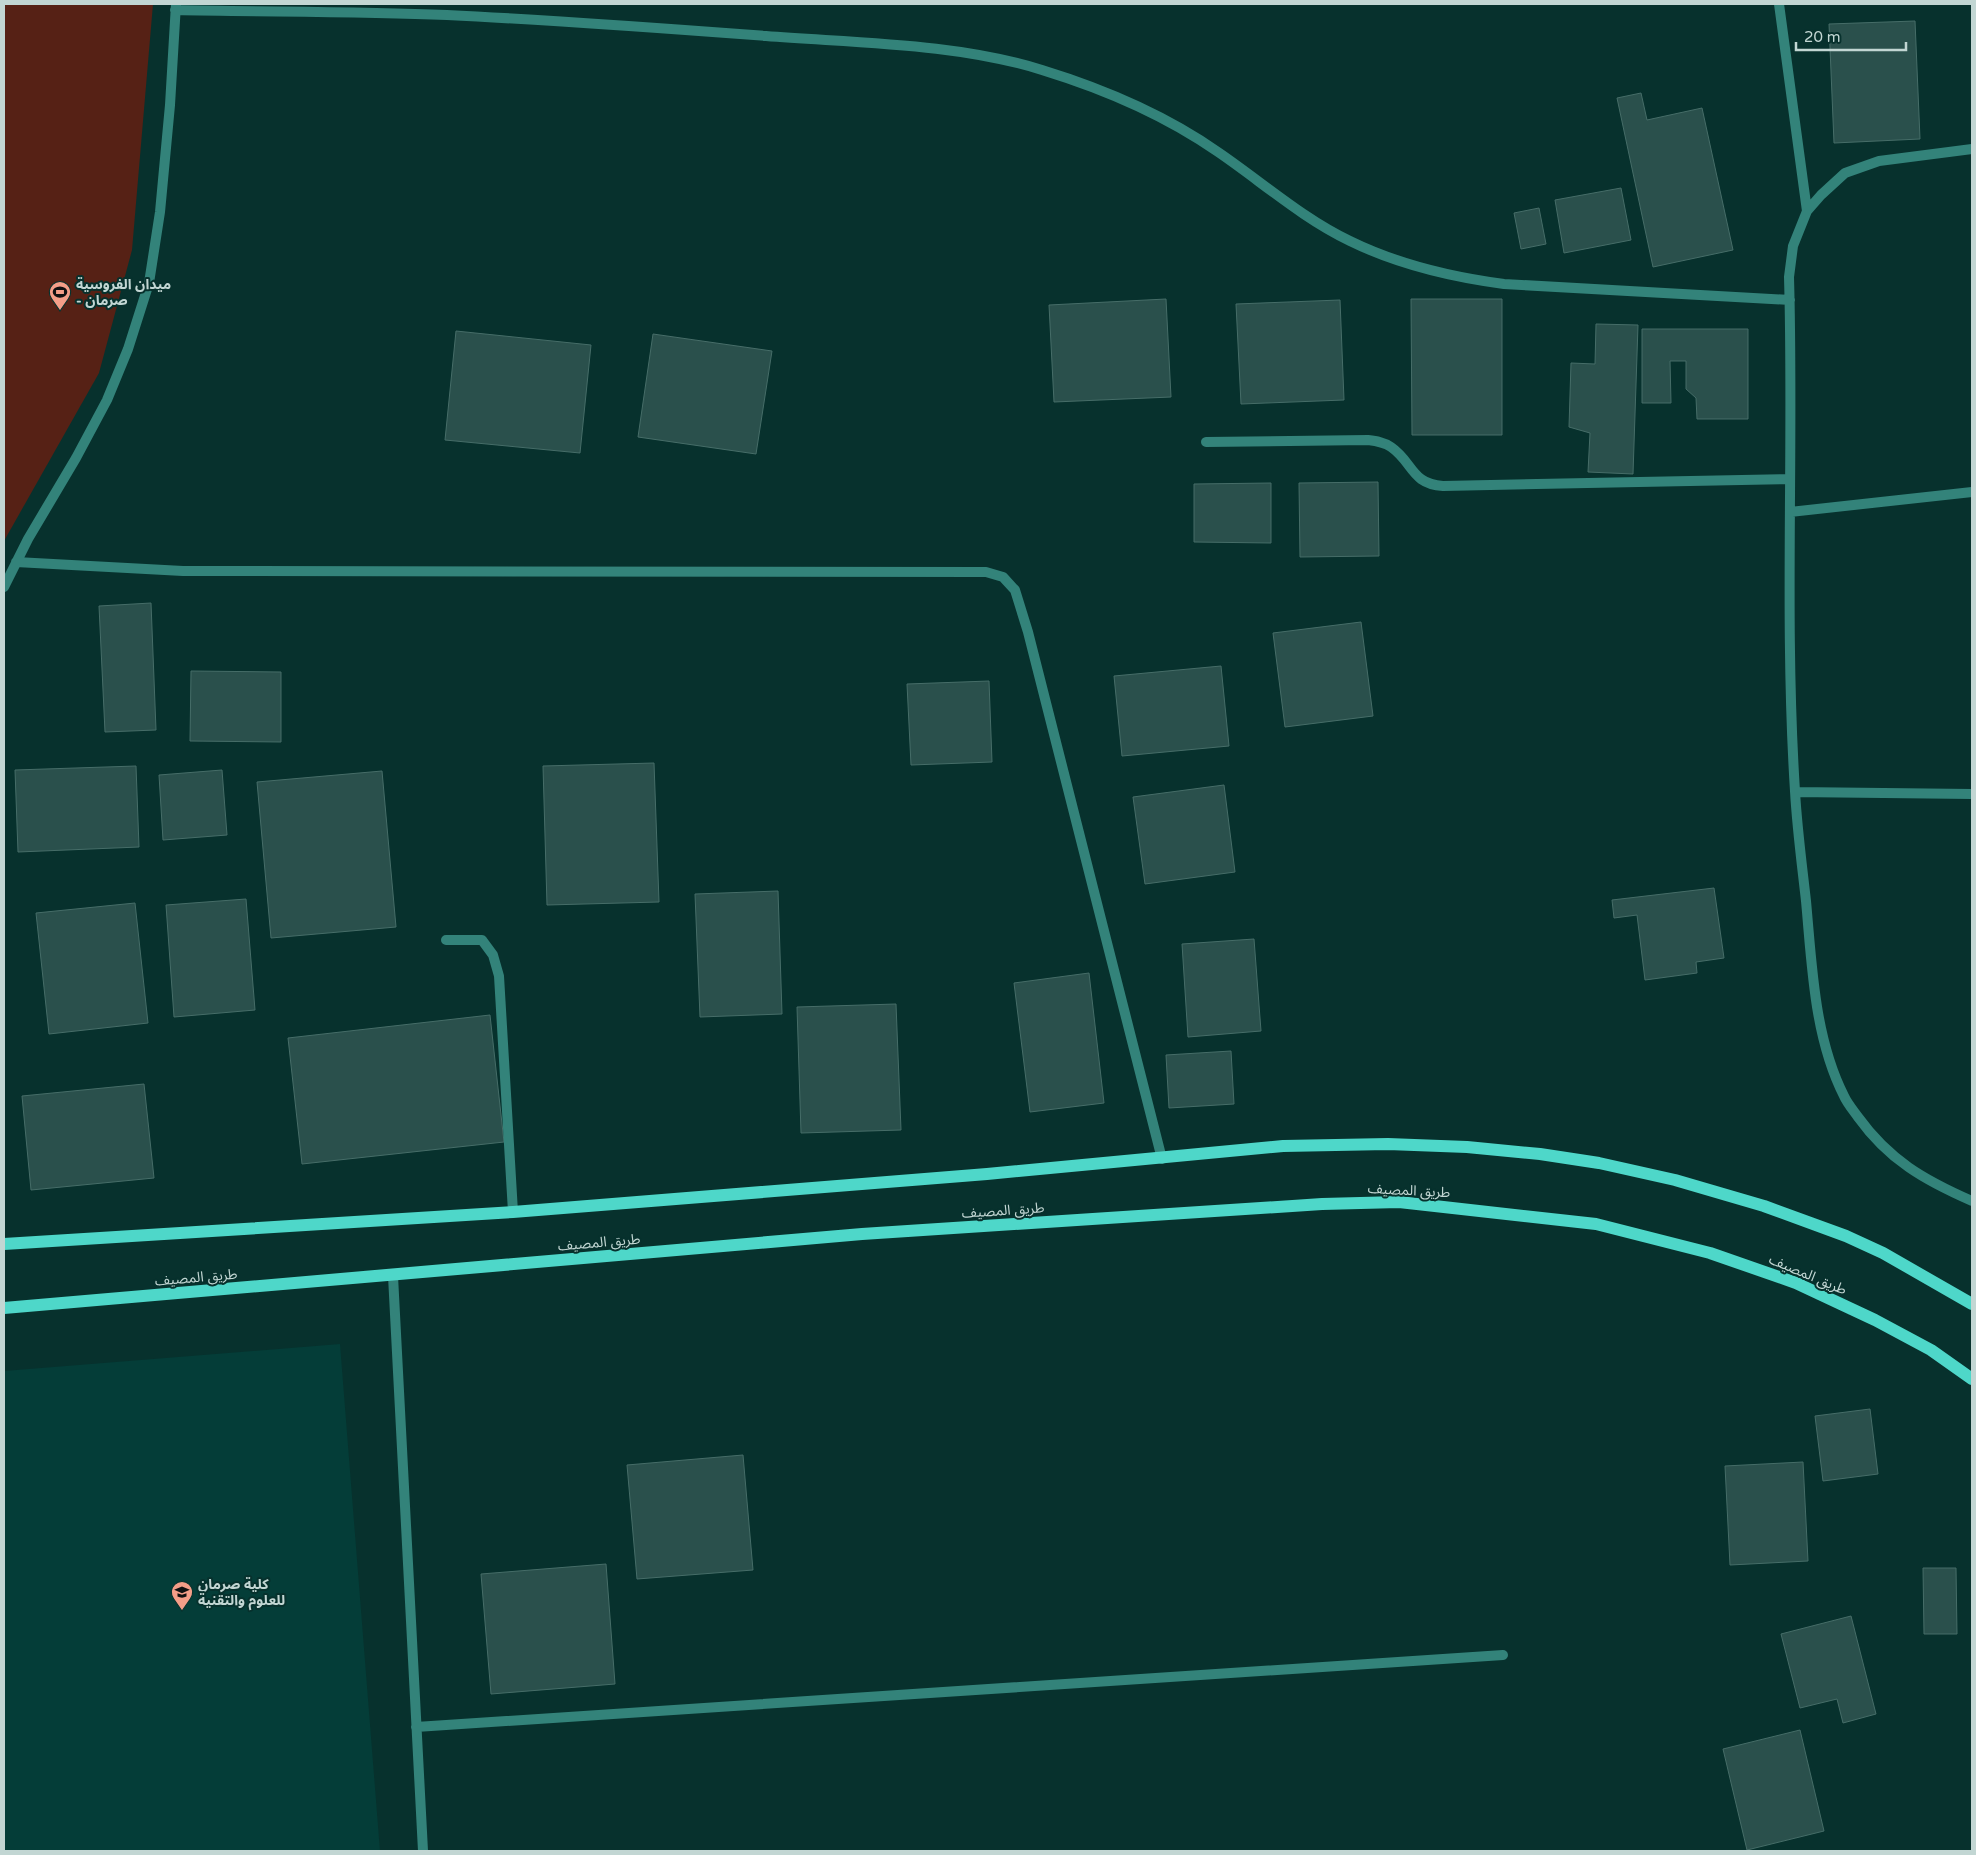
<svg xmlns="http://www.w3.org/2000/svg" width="1976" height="1855" viewBox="0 0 1976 1855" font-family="'Varela Round','Noto Sans Arabic',sans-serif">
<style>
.built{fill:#043d38}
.green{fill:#562115}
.building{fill:#2a504c;stroke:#466d68}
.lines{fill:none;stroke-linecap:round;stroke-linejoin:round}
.minor{stroke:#33837a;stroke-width:10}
.primary{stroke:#4ed7c9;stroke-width:12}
.labels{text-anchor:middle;stroke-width:4;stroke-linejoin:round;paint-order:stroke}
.poi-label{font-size:14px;font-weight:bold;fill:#c2d6d3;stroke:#07312d;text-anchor:start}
.street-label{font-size:14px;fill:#c2d6d3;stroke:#07312d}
</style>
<rect width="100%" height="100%" fill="#07312d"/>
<path class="built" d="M340,1344L380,1851H4V1371Z"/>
<path class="green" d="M4,4H153L132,250L99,373L4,541Z"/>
<path class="building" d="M1915,21L1920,139L1834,143L1829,24Z
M1641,93L1647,120L1702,108L1733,250L1653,267L1617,98Z
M1621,188L1631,240L1564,253L1555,200Z
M1539,208L1546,244L1521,249L1514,213Z
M1166,299L1171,397L1054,402L1049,305Z
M1411,299H1502V435H1412Z
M1340,300L1344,400L1241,404L1236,304Z
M1596,324L1638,325L1633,474L1588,472L1590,433L1569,427L1571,363L1595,364Z
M1642,329H1748V419H1697L1696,398L1686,389V361H1670L1671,403H1642Z
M456,331L591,345L580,453L445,440Z
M653,334L772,351L756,454L638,437Z
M1378,482L1379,556L1300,557L1299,483Z
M1271,483V543L1194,542V484Z
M151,603L156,730L105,732L99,606Z
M1361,622L1373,716L1285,727L1273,633Z
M1221,666L1229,746L1122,756L1114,676Z
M191,671L281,672V742L190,741Z
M989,681L992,762L911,765L907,684Z
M654,763L659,902L547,905L543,766Z
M136,766L139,847L18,852L15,770Z
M222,770L227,835L163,840L159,775Z
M382,771L396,927L271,938L257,782Z
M1224,785L1235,872L1145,884L1133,797Z
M1714,888L1724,958L1696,962L1697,973L1645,980L1637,915L1614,918L1612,900Z
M778,891L782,1014L700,1017L695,894Z
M246,899L255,1010L174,1017L166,905Z
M135,903L148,1023L49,1034L36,913Z
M1254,939L1261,1031L1188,1037L1182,944Z
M1089,973L1104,1103L1030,1112L1014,983Z
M896,1004L901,1130L801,1133L797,1007Z
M490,1015L504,1142L302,1164L288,1038Z
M1231,1051L1234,1104L1169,1108L1166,1055Z
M144,1084L154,1178L31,1190L22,1096Z
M1870,1409L1878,1474L1823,1481L1815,1416Z
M743,1455L753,1570L637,1579L627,1465Z
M1803,1462L1808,1561L1730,1565L1725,1466Z
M606,1564L615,1684L491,1694L481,1574Z
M1923,1568H1956L1957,1634H1924Z
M1851,1616L1876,1714L1843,1723L1837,1699L1800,1708L1781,1634Z
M1800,1730L1824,1831L1747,1850L1723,1749Z"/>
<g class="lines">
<path class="minor" d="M1779,4L1807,211
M175,10C266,12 356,11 447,15C553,20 660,28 766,36C855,43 957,43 1042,70C1104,89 1165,115 1218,152C1262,182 1302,218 1350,241C1399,265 1451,277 1504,284L1790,300
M1972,149L1879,161L1845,173L1821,195L1807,211L1793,246L1789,277C1794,448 1784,620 1795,791C1797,828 1802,865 1806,901C1812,965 1814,1037 1844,1096C1847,1103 1853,1110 1858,1117C1889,1160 1924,1180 1972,1201
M1206,442L1368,440C1376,441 1384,442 1391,447C1413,462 1411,484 1443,486L1790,479
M1790,512L1972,492
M16,562L183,571L986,572L1003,577L1015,590L1028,632L1162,1159
M4,587L28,539L76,458L107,400L128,349L149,283L160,212L170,105L176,4
M1795,792L1972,794
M446,940H482L493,955L499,976L513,1212
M393,1276L423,1851
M416,1727L1503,1655"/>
<path class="primary" d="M4,1244L513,1212L987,1174L1283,1146L1388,1144L1467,1147L1540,1154L1599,1163L1675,1180L1764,1206L1846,1236L1883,1253L1972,1304
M4,1308L862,1234L1322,1204L1399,1202L1596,1224L1710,1253L1796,1283L1875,1320L1931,1350L1972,1379"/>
</g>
<defs>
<g id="stadium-pin" transform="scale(1.125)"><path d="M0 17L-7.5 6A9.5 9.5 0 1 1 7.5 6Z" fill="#f49e88" stroke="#07312d"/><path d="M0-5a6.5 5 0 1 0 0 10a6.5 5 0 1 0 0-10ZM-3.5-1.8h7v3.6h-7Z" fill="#111"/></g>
<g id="university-pin" transform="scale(1.125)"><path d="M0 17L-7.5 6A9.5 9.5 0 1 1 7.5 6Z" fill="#f49e88" stroke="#07312d"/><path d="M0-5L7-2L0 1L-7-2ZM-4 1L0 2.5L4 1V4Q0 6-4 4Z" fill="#111"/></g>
</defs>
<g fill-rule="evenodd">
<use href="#stadium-pin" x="60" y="292"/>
<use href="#university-pin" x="182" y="1592"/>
</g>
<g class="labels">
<g class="poi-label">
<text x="76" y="289">ميدان الفروسية<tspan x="76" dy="16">- صرمان</tspan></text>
<text x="198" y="1589">كلية صرمان<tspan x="198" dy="16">للعلوم والتقنية</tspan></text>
</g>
<g class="street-label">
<text transform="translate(1409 1190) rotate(3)" y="5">طريق المصيف</text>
<text transform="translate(1003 1210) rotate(-4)" y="5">طريق المصيف</text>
<text transform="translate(599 1242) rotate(-5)" y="5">طريق المصيف</text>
<text transform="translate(1808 1274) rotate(23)" y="5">طريق المصيف</text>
<text transform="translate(196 1277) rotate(-5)" y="5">طريق المصيف</text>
</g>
</g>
<rect width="1976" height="1855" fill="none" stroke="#c2d6d3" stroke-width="10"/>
<path d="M1796 42v8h110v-8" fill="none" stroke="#c2d6d3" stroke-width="2.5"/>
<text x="1804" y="42" font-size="15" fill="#c2d6d3" stroke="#07312d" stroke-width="4" paint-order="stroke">20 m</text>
</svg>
